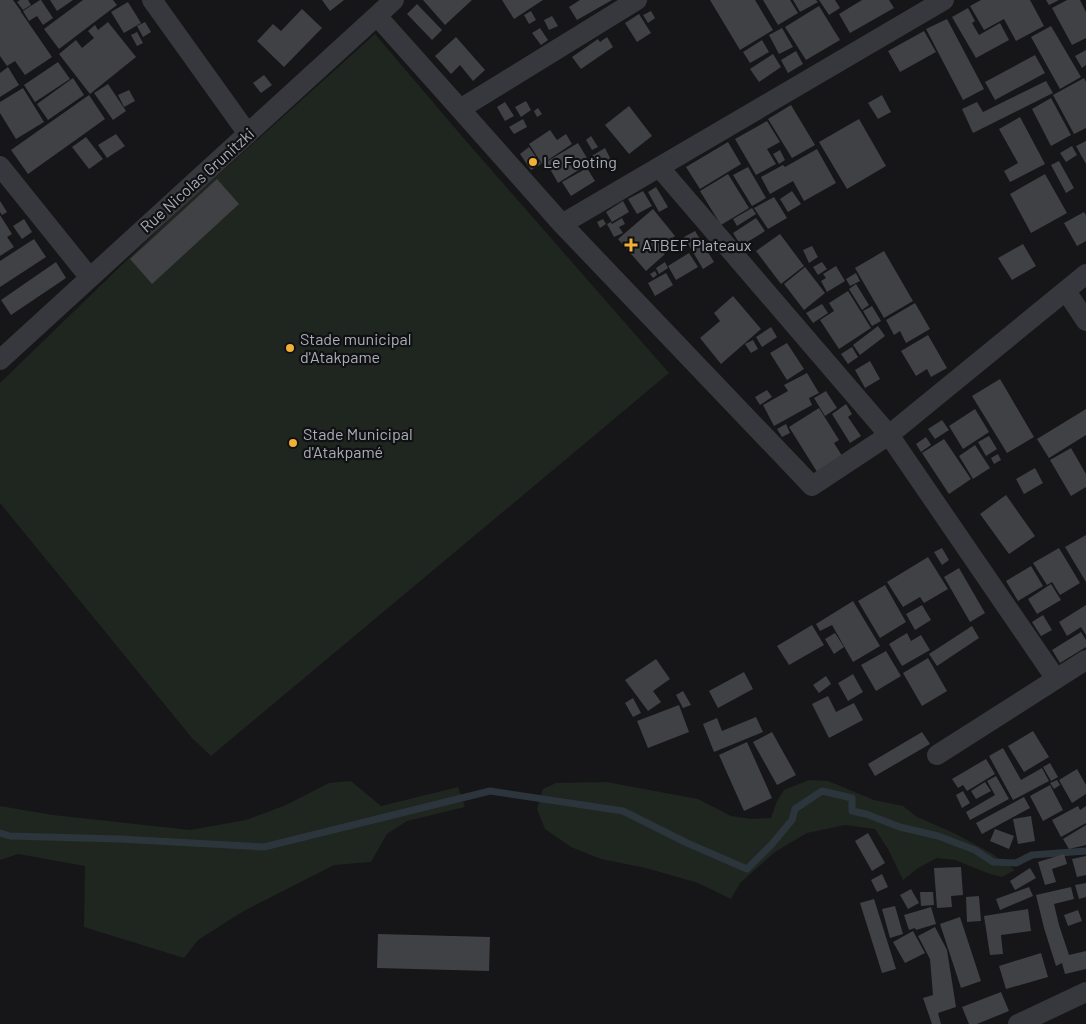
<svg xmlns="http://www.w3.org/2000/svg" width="1086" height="1024" viewBox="0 0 1086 1024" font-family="Barlow,sans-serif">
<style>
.green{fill:#1e261f}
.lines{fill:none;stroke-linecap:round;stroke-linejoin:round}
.stream{stroke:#2c353c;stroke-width:7}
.building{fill:#404145}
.street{stroke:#37383d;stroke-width:20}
.poi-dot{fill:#f2b134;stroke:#111113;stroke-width:2}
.labels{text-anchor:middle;stroke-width:4.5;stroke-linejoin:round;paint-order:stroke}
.poi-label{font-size:16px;fill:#a8adb8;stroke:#111113;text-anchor:start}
.street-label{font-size:16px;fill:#a8adb8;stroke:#111113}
</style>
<rect width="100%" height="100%" fill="#161618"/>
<path class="green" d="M375,34L466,141L669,373L211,756L192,738L0,503V383L193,196L218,175Z
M809,780L828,781L874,800L903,806L917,817L954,833L991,853L1015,870L1002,877L990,874L955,860L937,858L918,868L903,880L888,849L875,829L845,825L807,833L775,852L740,883L731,899L698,883L646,868L601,859L571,847L545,829L537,809L543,789L556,783L606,782L698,799L731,816L752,819L771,818L777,801L784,790Z
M351,781L381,806L458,787L465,807L407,821L387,834L371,862L334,865L242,912L198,940L184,958L84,927L85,866L18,854L0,860V806L53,815L190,830L246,820L286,805L329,783Z"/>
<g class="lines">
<path class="stream" d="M0,833L10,836L120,839L264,847L490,791L623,811L687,843L747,869L772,844L792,820L795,809L822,791L852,798V811L866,814L900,827L938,836L975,850L993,862L1016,863L1032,855L1086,851"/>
</g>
<path class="building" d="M0,0H13L21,11L20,13L21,12L52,57L25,75L15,61L7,66L0,56Z
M20,0H28L31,5L23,10L17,2Z
M40,0H41L53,18L43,25L37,16L29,21L23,11Z
M50,0H73L57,11Z
M83,0H113L117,5L59,49L44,29Z
M322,0H344L330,11Z
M423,0H472L445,25Z
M502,0H543L514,19Z
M580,0H612L577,20L569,7Z
M710,0H755L773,30L740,50Z
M763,0H790L798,13L778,25Z
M793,0H816L818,2L800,12Z
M819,0H835L840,8L829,15Z
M862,0H889L894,8L850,33L839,14Z
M981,0H1030L1044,26L1016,41L1004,19L984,30L970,6Z
M1046,0H1059L1049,5Z
M1067,0H1080L1086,12V38L1072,45L1052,8Z
M128,2L141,23L124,33L111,12Z
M417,4L442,30L432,40L407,14Z
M819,6L840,40L806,60L785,27Z
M968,8L975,21L972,23L979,35L1000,23L1009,40L976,58L952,17Z
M302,9L322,28L284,67L257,41L273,24L281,31Z
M531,11L536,20L529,24L524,15Z
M651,11L655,18L648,23L643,15Z
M639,14L651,33L637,42L625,23Z
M552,16L558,26L549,30L544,20Z
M947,19L984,89L963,100L926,29Z
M108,22L136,57L90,94L59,54L76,40L82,48L94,38L88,31L95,25L98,30Z
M145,22L151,32L143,37L137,26Z
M1051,26L1081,77L1060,89L1031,37Z
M540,28L548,40L541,45L532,33Z
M782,28L793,47L779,54L769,35Z
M924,31L936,52L900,72L888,51Z
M137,32L143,43L137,46L131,35Z
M456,37L485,70L473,81L460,65L451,74L435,56Z
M607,37L613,47L581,69L572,57L598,39L600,42Z
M762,40L769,52L750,63L743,52Z
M1086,50V65L1082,68L1075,56Z
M796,51L803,64L788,73L781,60Z
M773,54L781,67L759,82L750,69Z
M1035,55L1045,73L995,100L985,82Z
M58,62L70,79L35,102L24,85Z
M8,67L19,85L0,97V73Z
M264,75L272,85L261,93L253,83Z
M73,78L84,95L48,120L37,104Z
M1084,78L1086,82V128L1074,134L1053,95Z
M1046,81L1053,93L973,133L962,109L977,102L983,112Z
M108,84L126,111L113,120L94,93Z
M23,88L44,122L16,139L0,113V102Z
M129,90L135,101L124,107L118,95Z
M89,95L105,119L28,174L11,150Z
M882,95L891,112L878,119L868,103Z
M1051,98L1071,135L1051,146L1032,109Z
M526,101L531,110L521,117L515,107Z
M505,102L514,116L505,121L497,107Z
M791,105L815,145L792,158L768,119Z
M629,106L652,136L629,154L605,125Z
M538,108L542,114L537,117L534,111Z
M1020,117L1045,164L1010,182L1004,171L1018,163L999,129Z
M523,119L527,127L514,134L509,127Z
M859,119L886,166L847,189L819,142Z
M767,121L780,142L767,149L776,164L756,175L735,139Z
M550,130L557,140L566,134L572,144L542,164L529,144Z
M116,134L125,146L107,158L98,145Z
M591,136L598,147L592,150L586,140Z
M86,137L103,159L89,169L72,147Z
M1086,141V164L1076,146Z
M728,142L741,164L700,189L686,167Z
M578,143L590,163L558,183L546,162Z
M1072,146L1077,155L1066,162L1060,153Z
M529,147L541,164L531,170L520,154Z
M605,148L613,164L603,169L599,162L594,165L590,157Z
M817,149L836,183L804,201L793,181L770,194L761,177L783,165L785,167Z
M780,150L785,160L779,164L773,154Z
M1059,161L1074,188L1066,193L1051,165Z
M748,167L766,198L752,206L733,175Z
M587,168L595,181L571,196L562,182Z
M728,174L749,208L721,225L700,191Z
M1045,174L1067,213L1031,233L1010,194Z
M217,179L239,204L152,284L130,259Z
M656,187L668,207L659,212L648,192Z
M643,191L652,206L637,214L628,199Z
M792,191L801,204L788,212L780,199Z
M774,197L787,218L768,229L754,208Z
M0,201L7,212L2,215L0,212Z
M623,201L629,212L612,222L606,212Z
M752,208L756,214L737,226L733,219Z
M653,209L675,236L660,249L665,254L646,271L618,239Z
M1084,212L1086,215V241L1077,246L1064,223Z
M0,215L12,234L7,237L14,247L0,256Z
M622,218L625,224L619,227L623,233L614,237L607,224L611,222L612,224Z
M756,218L765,231L741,246L733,233Z
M24,219L32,232L22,239L13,226Z
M603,219L606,224L600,228L597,222Z
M695,231L714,262L703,269L684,237Z
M780,234L804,266L781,284L756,251Z
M34,239L46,257L0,287V261Z
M1023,244L1036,266L1012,280L998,258Z
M812,246L818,257L809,263L803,250Z
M884,251L913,301L884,318L855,268Z
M689,253L698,267L676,280L668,266Z
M56,262L66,278L11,315L1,300Z
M665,262L668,268L659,274L656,268Z
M822,262L827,269L818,275L813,267Z
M836,266L845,281L827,292L821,281L826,278L823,274Z
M805,267L825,293L804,310L784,284Z
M655,271L657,275L653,278L650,274Z
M666,273L673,285L655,296L648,283Z
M856,273L860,281L850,286L846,279Z
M856,284L869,305L862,310L849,289Z
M848,291L871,328L839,349L820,320L834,311L829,303Z
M733,296L761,329L721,364L700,338L720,321L714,313Z
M915,303L930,329L906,343L900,331L894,335L886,320Z
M822,304L828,313L813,323L806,313Z
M872,306L881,321L872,326L863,311Z
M878,326L885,336L860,355L853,345Z
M771,327L777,337L762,347L756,337Z
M928,335L947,368L931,377L927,369L916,376L901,351Z
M753,340L758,349L751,353L745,344Z
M787,343L804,369L787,380L770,353Z
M852,347L858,357L848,364L841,354Z
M870,361L880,379L865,388L855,370Z
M807,373L819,393L809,398L812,405L774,426L763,405L788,391L784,385Z
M1000,379L1034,437L1007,453L972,396Z
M767,390L772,397L760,405L755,397Z
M826,391L837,408L825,416L814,398Z
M846,404L852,414L848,417L861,436L850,443L832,414Z
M819,408L839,440L834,443L844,459L819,475L789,427Z
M975,409L989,432L963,449L949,426Z
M1086,409V435L1049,458L1037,439Z
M942,420L949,430L935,439L928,429Z
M786,424L790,433L782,437L777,429Z
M989,436L997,449L986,456L978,442Z
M926,437L931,445L921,452L916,444Z
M944,439L971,479L949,494L922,453Z
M975,445L990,468L973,479L959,456Z
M1071,448L1086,474V487L1071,496L1050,460Z
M998,454L1001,460L994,464L991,458Z
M1035,468L1043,483L1024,494L1016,479Z
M1006,495L1035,536L1009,554L980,514Z
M1086,535V582L1065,547Z
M942,548L949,560L942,565L934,552Z
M1059,548L1080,583L1060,595L1052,582L1047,585L1033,563Z
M928,557L948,589L924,603L920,597L903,607L887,582Z
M1031,566L1043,586L1018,601L1006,581Z
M959,568L985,613L970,622L944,577Z
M1051,584L1061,600L1037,614L1028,599Z
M885,585L906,622L880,638L858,601Z
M853,601L880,646L853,662L832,625L820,631L816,624Z
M922,605L931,620L915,630L906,614Z
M1086,605V635L1081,627L1067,636L1059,622Z
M1043,615L1052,630L1041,636L1032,622Z
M812,625L824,645L789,665L777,646Z
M972,626L979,638L937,666L929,654Z
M1081,632L1086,640V647L1060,663L1052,650Z
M835,633L844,647L834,654L825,639Z
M907,633L911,641L921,635L930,650L902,666L889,644Z
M886,651L901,676L876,691L861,665Z
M928,658L947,691L922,706L903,673Z
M656,659L670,679L653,691L661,702L648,711L625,680Z
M744,672L753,689L718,708L709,691Z
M853,674L863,692L848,701L838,683Z
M826,676L831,684L819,693L813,685Z
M683,691L691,705L683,708L676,695Z
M828,696L836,712L854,703L863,720L829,738L812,704Z
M633,698L641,713L633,717L625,703Z
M679,705L689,732L648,748L637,721Z
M756,717L763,732L714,752L703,724L717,718L722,731Z
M1033,731L1049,757L1024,772L1008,746Z
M772,732L796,775L777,785L753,742Z
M922,732L930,744L875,776L868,764Z
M747,742L772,798L744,811L719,755Z
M1003,748L1021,780L1042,768L1049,781L1013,800L989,756Z
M986,759L995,774L967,791L963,785L958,788L952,779Z
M1050,763L1058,777L1051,781L1043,767Z
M1077,769L1086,785V794L1072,803L1059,780Z
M996,776L1009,799L970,820L966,812L995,795L987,781Z
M1057,780L1060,785L1054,789L1050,783Z
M985,782L991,791L976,799L971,791Z
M1050,785L1063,810L1043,821L1030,796Z
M963,791L970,803L962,808L956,795Z
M1024,797L1030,808L982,834L976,823Z
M1078,806L1080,810L1086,806V823L1061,837L1052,820Z
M1031,816L1035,841L1018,844L1013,819Z
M1086,825V845L1069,849L1063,839Z
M995,829L1014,836L1009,849L990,841Z
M868,833L885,863L872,871L855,841Z
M1064,854L1067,864L1052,869L1056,882L1045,885L1038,862Z
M1086,856V875L1077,877L1072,859Z
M961,867L963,895L951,896L952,907L937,908L934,868Z
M1030,868L1036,878L1015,890L1010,881Z
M882,874L888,887L877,892L871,880Z
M1086,883V897L1079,899L1075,885Z
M1029,887L1033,896L1000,910L996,899Z
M1071,887L1074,899L1054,904L1059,925L1069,955L1086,951V969L1065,974L1062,963L1056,966L1044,928L1036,895Z
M911,889L919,903L908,909L900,895Z
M920,892H933L934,905L921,906Z
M979,896L981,921L967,922L966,897Z
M874,899L896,969L882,973L860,903Z
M895,906L903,934L890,938L882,909Z
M931,907L936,924L916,930L915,928L909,930L904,915Z
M1028,909L1031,931L1001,935L1003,954L990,955L984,916Z
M1078,910L1082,921L1068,926L1064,915Z
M960,917L981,981L961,988L940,924Z
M935,927L947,950L956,1007L938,1013L941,1024H932L923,998L933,995L930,959L918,936Z
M913,931L925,953L905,963L893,942Z
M378,934L490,937L489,971L377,968Z
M1041,953L1048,977L1006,989L999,966Z
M1001,992L1009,1011L977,1024H969L962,1007Z"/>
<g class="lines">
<path class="street" d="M152,0L248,134
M377,16L460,109L637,0
M460,109L562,224L812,486L889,435L1086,274
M0,166L90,278
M659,167L889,435L1056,679
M562,224L944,0
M1066,291L1086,321
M0,360L394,0
M937,755L1086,660
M1018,1024L1086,992"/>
</g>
<g class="poi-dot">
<circle cx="533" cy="162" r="5"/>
<path d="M628.5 237.5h5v5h5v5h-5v5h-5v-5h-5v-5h5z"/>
<circle cx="290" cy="348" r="5"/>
<circle cx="293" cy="443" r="5"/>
</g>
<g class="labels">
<g class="poi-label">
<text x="543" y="168">Le Footing</text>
<text x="642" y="251">ATBEF Plateaux</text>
<text x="300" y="345">Stade municipal<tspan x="300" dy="18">d'Atakpame</tspan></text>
<text x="303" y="440">Stade Municipal<tspan x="303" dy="18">d'Atakpamé</tspan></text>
</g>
<g class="street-label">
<text transform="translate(197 180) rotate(-42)" y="6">Rue Nicolas Grunitzki</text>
</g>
</g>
</svg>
